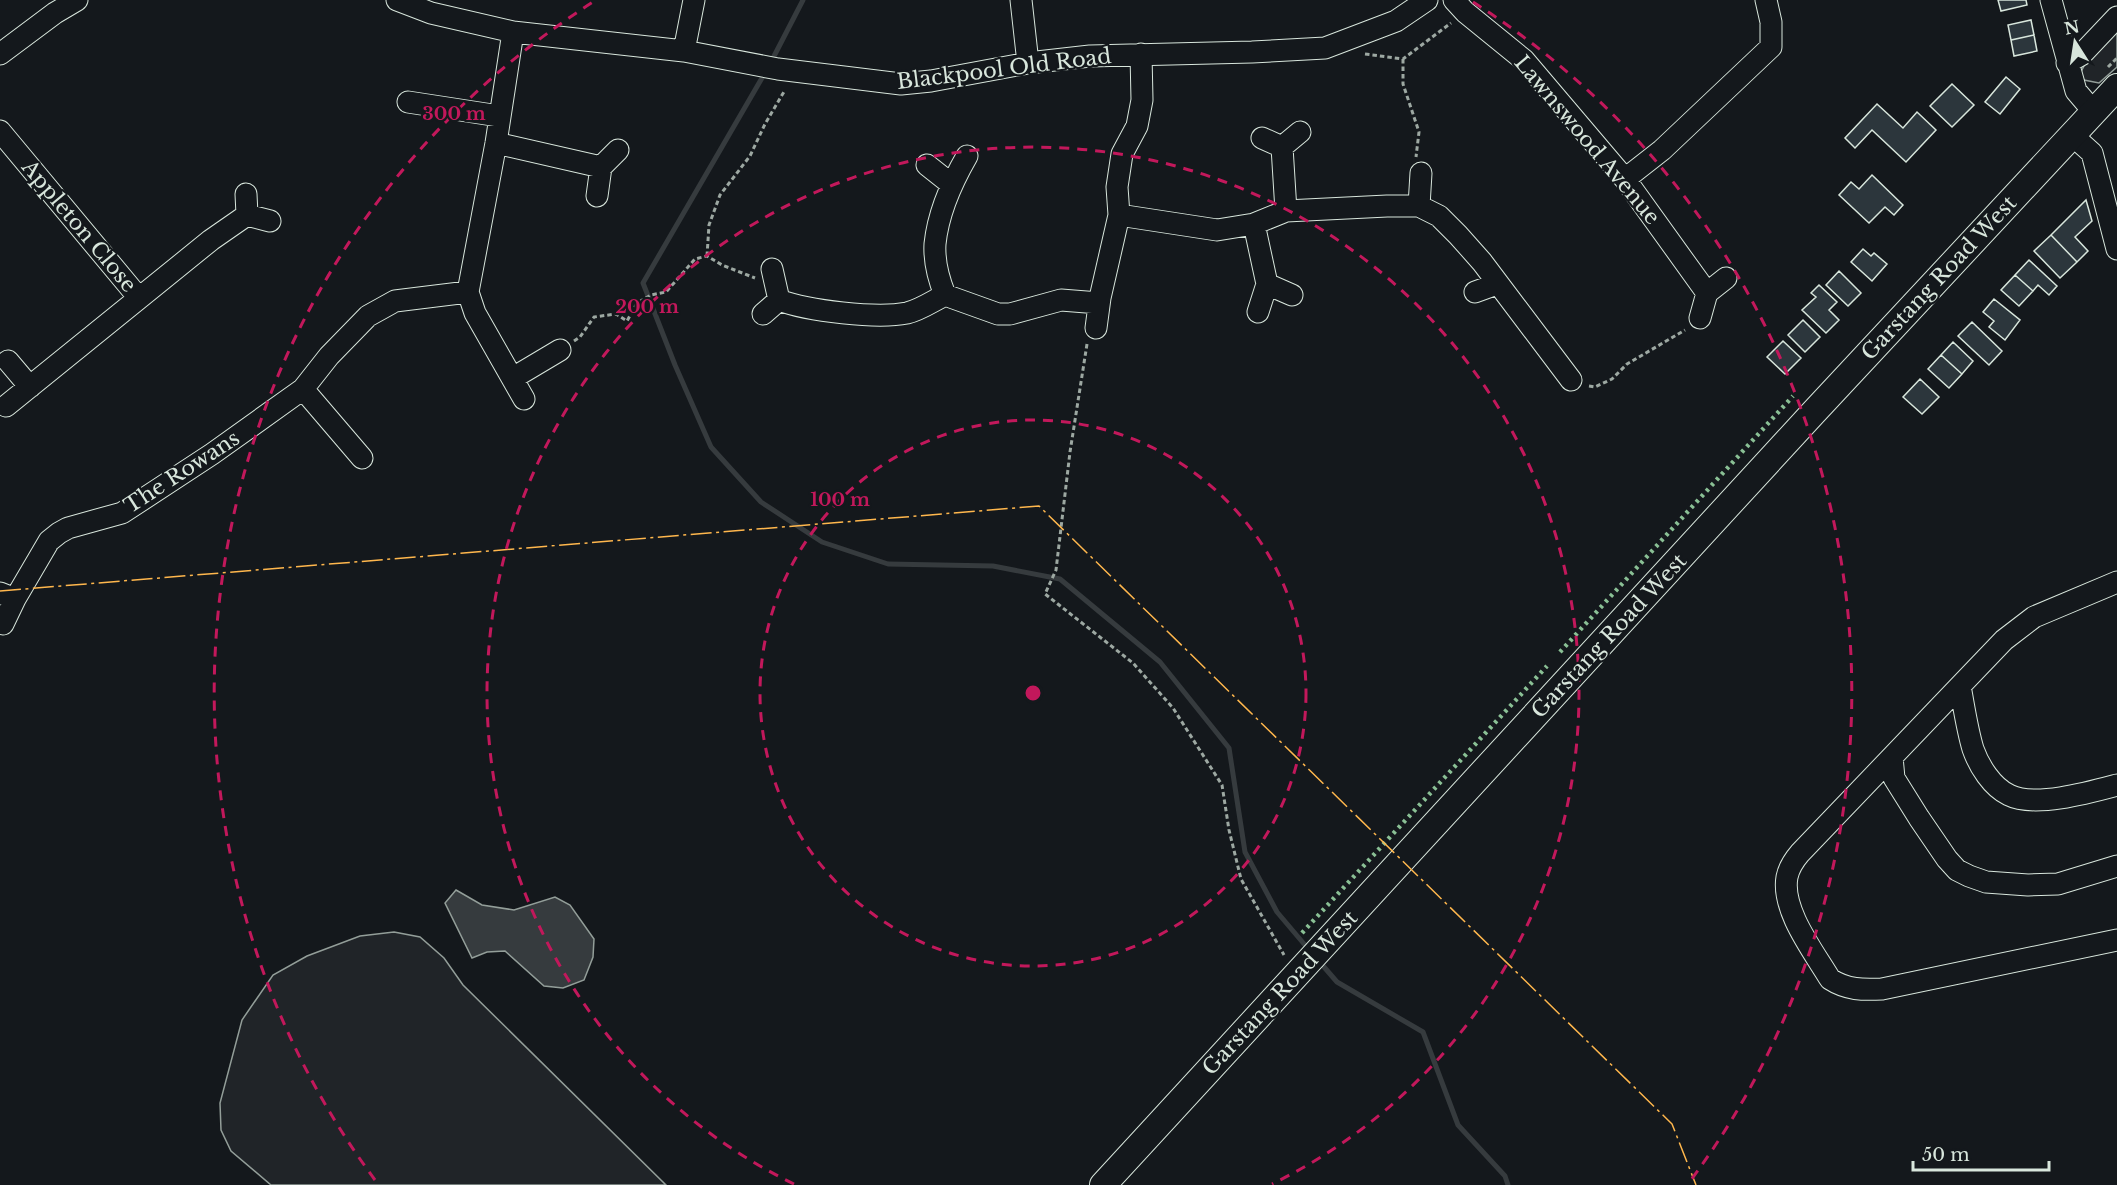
<svg xmlns="http://www.w3.org/2000/svg" width="2117" height="1185" viewBox="0 0 2117 1185" font-family="'Libre Baskerville',serif">
<style>
.green{fill:#202428;stroke:#939e99;stroke-width:1.5}
.water{fill:#363b3e;stroke:#939e99;stroke-width:1.5}
.lines{fill:none;stroke-linecap:round;stroke-linejoin:round}
.stream{stroke:#363b3e;stroke-width:5}
.building{fill:#2c363c;stroke:#d8e6dc;stroke-width:1.5}
.minor-casing{stroke:#d8e6dc;stroke-width:23}
.major-casing{stroke:#d8e6dc;stroke-width:28}
.path{stroke:#9da8a2;stroke-width:3;stroke-dasharray:4.5 3;stroke-linecap:butt}
.minor{stroke:#14181c;stroke-width:21}
.major{stroke:#14181c;stroke-width:26}
.hedge{stroke:#8ac095;stroke-width:4.5;stroke-dasharray:3 4.5;stroke-linecap:butt}
.power{stroke:#ffb74d;stroke-width:1.5;stroke-dasharray:21 4.5 3 4.5;stroke-linecap:butt}
.ring{fill:none;stroke:#c2185b;stroke-width:3;stroke-dasharray:10 8}
.labels{text-anchor:middle;stroke-width:4.5;stroke-linejoin:round;paint-order:stroke}
.street-label{font-size:21px;fill:#d8e6dc;stroke:#14181c}
.centre{fill:#c2185b;stroke:#14181c;stroke-width:3}
.ring-label{font-size:18px;text-anchor:middle;font-weight:bold;fill:#c2185b;stroke:#14181c;stroke-width:4.5;stroke-linejoin:round;paint-order:stroke}
</style>
<rect width="100%" height="100%" fill="#14181c"/>
<path class="green" d="M2117,29V67L2099,83L2084,80L2080,74L2085,64Z
M394,932L420,937L444,958L463,985L666,1185H271L231,1151L221,1130L220,1103L242,1020L273,975L307,956L360,936Z"/>
<path class="water" d="M456,890L482,905L514,910L555,897L570,905L594,939L593,957L584,980L563,988L544,986L505,951L487,952L472,958L445,903Z"/>
<g class="lines">
<path class="stream" d="M771,62L803,0
M766,71L643,283L675,365L711,447L761,502L822,542L888,564L993,566L1060,579L1160,662L1229,748L1245,852L1277,912L1310,951
M1318,960L1337,982L1423,1032L1458,1125L1505,1176L1508,1185"/>
</g>
<path class="building" d="M1998,0H2026L2027,5L2001,11Z
M2031,20L2034,35L2011,40L2008,25Z
M2034,35L2037,51L2014,56L2011,40Z
M2006,77L2020,89L2000,114L1985,102Z
M1952,84L1974,105L1952,127L1930,106Z
M1877,104L1903,128L1917,112L1936,130L1906,162L1872,130L1855,148L1845,138Z
M1872,175L1903,205L1894,215L1885,207L1869,223L1839,195L1851,182L1859,189Z
M2086,200L2092,221L2075,237L2088,251L2077,262L2051,235Z
M2051,235L2077,262L2060,278L2034,251Z
M1863,249L1871,256L1874,253L1887,264L1872,281L1851,262Z
M2029,260L2057,286L2049,295L2038,285L2033,291L2015,275Z
M1839,271L1861,293L1848,306L1826,285Z
M2015,275L2033,291L2019,306L2001,290Z
M1819,285L1837,302L1829,310L1839,320L1826,333L1802,310L1816,297L1811,293Z
M1994,299L2020,320L2005,340L1989,327L1994,321L1983,312Z
M1803,320L1820,337L1805,352L1788,335Z
M1972,322L2002,351L1989,365L1958,336Z
M1783,341L1801,358L1785,374L1767,357Z
M1953,342L1973,361L1962,374L1941,355Z
M1941,355L1962,374L1949,388L1928,369Z
M1920,379L1939,397L1922,414L1903,397Z"/>
<g class="lines">
<g class="minor-casing">
<path id="minor" d="M397,0L431,13L513,32L684,51L778,69L901,84L931,81L1028,63L1090,56L1252,52L1325,48L1396,21L1427,0
M1021,0L1028,63
M1454,0L1465,12L1524,60L1625,179L1707,293L1700,318
M2051,0L2076,91L2093,111
M513,32L496,143L468,292L475,313L524,399
M684,51L694,0
M0,54L55,13L77,0
M2067,63L2081,55L2117,17
M408,102L499,116
M0,131L139,298
M2072,135L2092,153L2117,249
M1262,138L1282,147L1286,211
M496,143L601,167L597,196
M1282,147L1300,132
M927,165L951,184
M601,167L618,150
M1625,179L1662,150L1771,47V22L1766,0
M246,194L247,215
M1419,206L1421,173
M1119,215L1217,230L1254,224L1286,211L1387,206H1419L1439,216L1458,235L1482,262L1571,380
M1254,224L1267,284L1258,312
M772,269L779,300C808,311 877,319 907,313C920,310 933,301 945,295L998,314H1010L1061,300L1099,303
M1267,284L1292,295
M1475,292L1497,284
M1707,293L1726,278
M945,295C939,280 934,261 935,244C938,214 952,182 967,156
M763,314L779,300
M1096,328L1100,298L1119,215L1117,187L1122,154L1137,126L1142,100L1141,54
M8,361L30,387
M513,378L560,350
M303,389L362,458
M6,406L211,240L247,215L270,221
M2117,582L2034,617L2004,640L1800,853C1794,860 1789,867 1787,877C1781,910 1814,952 1830,979C1847,990 1863,990 1882,989L2117,940
M0,593L15,599L49,541L59,533L68,528L122,513L212,454L303,389L329,356L368,316L395,301L468,292
M3,624L15,599
M1960,686C1964,707 1967,729 1973,749C1979,766 1992,787 2009,795C2034,808 2091,792 2117,785
M1892,757L1894,778L1919,818L1947,859L1957,870L1969,876L1986,882L2028,885L2058,884L2117,866"/>
</g>
<g class="major-casing">
<path id="major" d="M1103,1185L1814,412L2117,87"/>
</g>
<path class="path" d="M1365,54L1403,59L1451,23
M1403,59V84L1419,132L1416,157
M2108,67L2117,58
M707,256L709,225L720,195L750,156L765,124L785,90
M574,341L580,337L594,317L616,314L627,321L637,303L651,295L666,292L695,259L707,256L722,265L755,278
M1087,344L1070,452L1056,570L1045,594L1133,663L1173,708L1222,785L1229,830L1241,879L1284,955
M1589,386L1595,387L1612,379L1627,364L1685,330"/>
<use href="#minor" class="minor"/>
<use href="#major" class="major"/>
<path class="hedge" d="M1560,652L1793,396
M1302,933L1547,666"/>
<path class="power" d="M0,591L1039,506L1672,1124L1696,1185"/>
</g>
<g class="ring">
<circle cx="1033" cy="693" r="273"/>
<path d="M794 1184A546 546 0 1 1 1272 1184"/>
<path d="M375 1180A819 819 0 0 1 593 2M1473 2A819 819 0 0 1 1691 1180"/>
</g>
<g class="labels">
<g class="street-label">
<text transform="translate(1004 69) rotate(-7)" y="7">Blackpool Old Road</text>
<text transform="translate(1587 140) rotate(50)" y="7">Lawnswood Avenue</text>
<text transform="translate(79 226) rotate(50)" y="7">Appleton Close</text>
<text transform="translate(1939 278) rotate(-47)" y="7">Garstang Road West</text>
<text transform="translate(182 472) rotate(-33)" y="7">The Rowans</text>
<text transform="translate(1609 636) rotate(-47)" y="7">Garstang Road West</text>
<text transform="translate(1280 993) rotate(-47)" y="7">Garstang Road West</text>
</g>
</g>
<circle cx="1033" cy="693" r="9" class="centre"/>
<g class="ring-label">
<text x="454" y="120">300 m</text>
<text x="647" y="313">200 m</text>
<text x="840" y="506">100 m</text>
</g>
<g transform="translate(2075 42) rotate(348)" stroke="#14181c" stroke-width="4.5" paint-order="stroke">
<path d="M0-4.5L10 22L0 15L-10 22Z" fill="#d8e6dc"/>
<text y="-9" font-size="16" font-weight="bold" text-anchor="middle" fill="#d8e6dc">N</text>
</g>
<path d="M1913 1161v9h136v-9" fill="none" stroke="#d8e6dc" stroke-width="3"/>
<text x="1922" y="1161" font-size="18" fill="#d8e6dc" stroke="#14181c" stroke-width="4.5" paint-order="stroke">50 m</text>
</svg>
